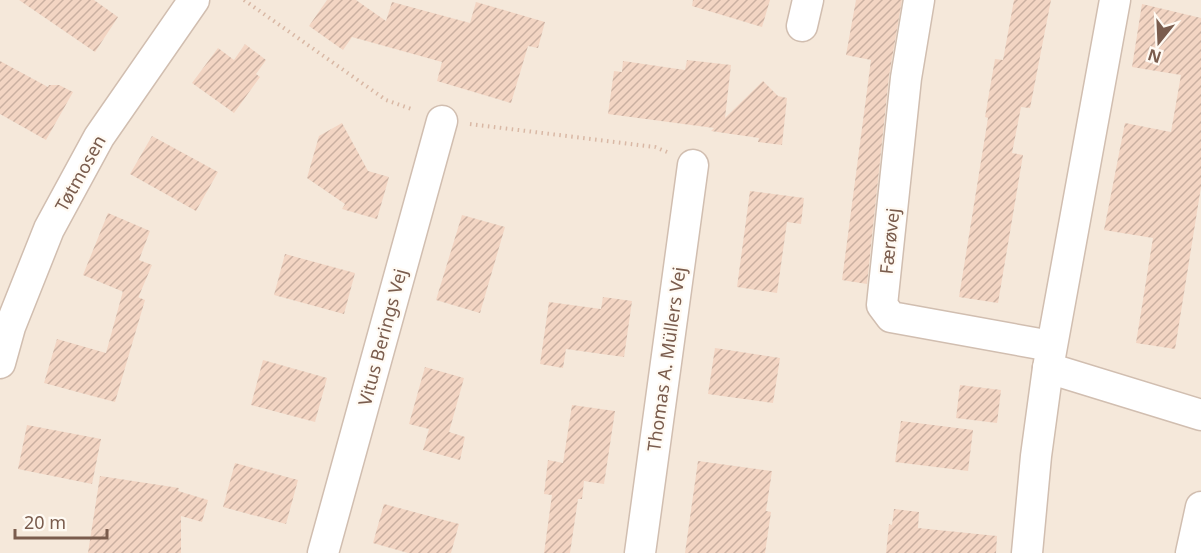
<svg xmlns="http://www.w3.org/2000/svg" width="1201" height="553" viewBox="0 0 1201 553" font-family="'Noto Sans',sans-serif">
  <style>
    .residential { fill: #f5e8da }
    .building { fill: url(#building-hatch) }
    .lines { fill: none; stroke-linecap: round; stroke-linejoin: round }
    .minor-casing { stroke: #d1beb0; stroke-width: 33 }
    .path { stroke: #d9b8a5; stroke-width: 4; stroke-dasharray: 1.5 4.5; stroke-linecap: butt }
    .minor { stroke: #fff; stroke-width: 30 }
    .labels { text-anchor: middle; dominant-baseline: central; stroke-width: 4.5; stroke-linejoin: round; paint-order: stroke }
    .street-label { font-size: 18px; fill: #7a5c4d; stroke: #fffaf3 }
  </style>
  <defs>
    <pattern id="building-hatch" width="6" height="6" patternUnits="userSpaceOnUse" patternTransform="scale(1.5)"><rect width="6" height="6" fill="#f3d5c3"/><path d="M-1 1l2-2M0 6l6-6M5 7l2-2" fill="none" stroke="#cab0a1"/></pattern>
  </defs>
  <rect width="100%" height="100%" fill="#fdf6ec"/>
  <rect class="residential" x="0" y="0" width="1201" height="553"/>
  <g class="building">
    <polygon points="19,0 94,0 118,17 95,52"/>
    <polygon points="327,0 356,0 386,21 392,2 470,23 476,2 545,22 538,48 528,46 511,103 437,81 442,62 352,37 343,50 309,26"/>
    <polygon points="693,0 770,0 762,27 692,6"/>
    <polygon points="856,0 902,0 889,76 867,284 842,280 871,60 846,55"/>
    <polygon points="1014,0 1051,0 1030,108 1021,107 1012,153 1023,155 998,303 959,297 988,118 985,117 995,59 1003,60"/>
    <polygon points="1142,4 1201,18 1201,187 1175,349 1136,343 1153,238 1104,230 1125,123 1171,132 1181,75 1132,67"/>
    <polygon points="245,44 266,60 256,74 260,77 234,113 192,83 218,48 234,60"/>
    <polygon points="687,60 731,65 725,118 763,81 778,96 787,98 782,145 758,142 759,138 711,131 714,128 608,114 614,71 622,72 623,61 685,70"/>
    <polygon points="0,61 48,87 49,85 59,85 73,92 46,140 0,114"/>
    <polygon points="342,123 368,171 389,177 377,219 342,209 345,204 307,178 319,136"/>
    <polygon points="152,136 218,172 196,211 130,174"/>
    <polygon points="750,191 804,198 801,224 787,222 777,293 737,287"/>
    <polygon points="108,213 150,231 139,260 152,265 138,298 83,275"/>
    <polygon points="462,215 505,227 480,313 436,300"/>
    <polygon points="285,254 355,273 344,314 274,295"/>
    <polygon points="123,291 145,300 115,402 44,383 57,339 106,353"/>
    <polygon points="603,297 632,301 624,357 566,349 563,368 540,364 549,302 601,309"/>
    <polygon points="715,348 780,358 773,403 708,394"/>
    <polygon points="263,360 327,378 315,422 251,405"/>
    <polygon points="425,367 464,378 449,432 465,437 460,460 423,450 429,429 409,424"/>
    <polygon points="960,385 1001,390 997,423 956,418"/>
    <polygon points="572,405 615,411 604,484 584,481 582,499 578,499 570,553 544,553 552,495 544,494 548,460 563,463"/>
    <polygon points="901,421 973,430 968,471 895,462"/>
    <polygon points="27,425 101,439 92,484 18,469"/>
    <polygon points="698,461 772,471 766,511 771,512 765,553 685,553"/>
    <polygon points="235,463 298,480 286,524 223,507"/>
    <polygon points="100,476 179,488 178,491 208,500 202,522 181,516 181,553 88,553"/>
    <polygon points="384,504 459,524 451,553 408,553 373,543"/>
    <polygon points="894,509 919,512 918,528 997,536 996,553 886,553 889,524 892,525"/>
  </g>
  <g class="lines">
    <defs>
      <g id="minor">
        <polyline points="919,0 906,78 882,305 891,317 1051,346"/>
        <polyline points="802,26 808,0"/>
        <polyline points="0,363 10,327 49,229 99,137 194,0"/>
        <polyline points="1048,368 1201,415"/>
        <polyline points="323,553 442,121"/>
        <polyline points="640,553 693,165"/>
        <polyline points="1027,553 1036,456 1048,368 1115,0"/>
        <polyline points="1191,553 1201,507"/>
      </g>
    </defs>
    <use href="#minor" class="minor-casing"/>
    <g class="path">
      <polyline points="244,0 386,100 414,110"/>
      <polyline points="470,124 655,147 667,152"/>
    </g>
    <use href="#minor" class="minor"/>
  </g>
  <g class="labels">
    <g class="street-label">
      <text transform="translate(80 173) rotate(-61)">Tøtmosen</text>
      <text transform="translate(889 241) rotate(-84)">Færøvej</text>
      <text transform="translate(382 337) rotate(-75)">Vitus Berings Vej</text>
      <text transform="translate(666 359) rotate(-82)">Thomas A. Müllers Vej</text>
    </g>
  </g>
  <g transform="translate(1159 42) rotate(198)" stroke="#fffaf3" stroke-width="4.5" paint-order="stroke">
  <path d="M0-4.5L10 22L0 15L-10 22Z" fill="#7a5c4d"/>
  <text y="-9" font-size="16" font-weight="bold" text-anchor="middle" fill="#7a5c4d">N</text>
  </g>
  <path d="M15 529v9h92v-9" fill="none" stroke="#7a5c4d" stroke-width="3"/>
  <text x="24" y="529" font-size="18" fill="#7a5c4d" stroke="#fffaf3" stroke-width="4.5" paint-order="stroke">20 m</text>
</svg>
